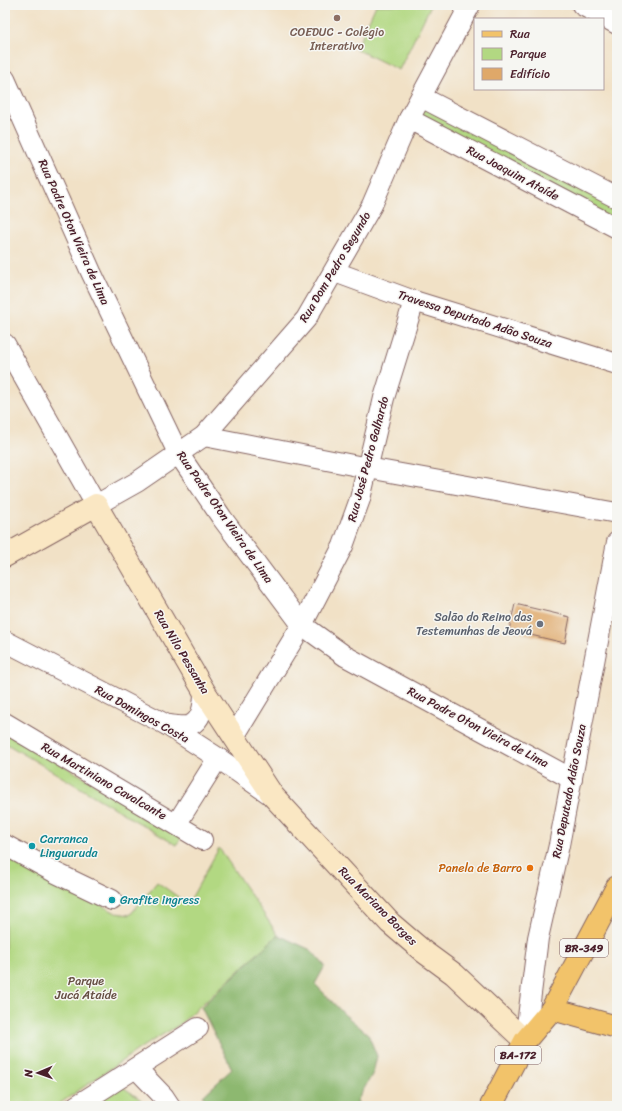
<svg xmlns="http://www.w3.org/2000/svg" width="622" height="1111" viewBox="0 0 622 1111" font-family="Sriracha,sans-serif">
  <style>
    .green { fill: #b2d882; stroke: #7e7c56 }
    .forest { fill: #8db870; stroke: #6c6c4e }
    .building { fill: #dfa869 }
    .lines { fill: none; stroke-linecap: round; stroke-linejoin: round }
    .street-casing { stroke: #846361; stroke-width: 22 }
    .secondary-casing { stroke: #846361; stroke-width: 24 }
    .primary-casing { stroke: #846361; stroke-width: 24 }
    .street { stroke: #fff; stroke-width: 20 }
    .secondary { stroke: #fae7c3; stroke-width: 22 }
    .primary { stroke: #f2c36a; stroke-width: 22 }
    .education-dot { fill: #8d6e63; stroke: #f6f6f2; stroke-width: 1.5 }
    .worship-dot { fill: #6b7280; stroke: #f6f6f2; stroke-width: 1.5 }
    .culture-dot { fill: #0f9aa8; stroke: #f6f6f2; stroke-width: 1.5 }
    .food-dot { fill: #e8710a; stroke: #f6f6f2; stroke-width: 1.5 }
    .labels { text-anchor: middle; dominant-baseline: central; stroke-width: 3; stroke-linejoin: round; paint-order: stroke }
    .shield { fill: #f6f6f2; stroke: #7e6067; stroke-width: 1 }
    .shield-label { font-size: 11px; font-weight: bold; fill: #4a1f2b }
    .education-label { font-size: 12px; fill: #785e54; stroke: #f6f6f2 }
    .street-label { font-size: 12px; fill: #4a1f2b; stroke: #f6f6f2 }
    .worship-label { font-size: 12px; fill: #5b616d; stroke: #f6f6f2; text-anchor: end }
    .culture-label { font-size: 12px; fill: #0d838f; stroke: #f6f6f2; text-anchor: start }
    .food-label { font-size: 12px; fill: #c56008; stroke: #f6f6f2; text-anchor: end }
    .park-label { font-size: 12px; fill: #644d41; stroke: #f6f6f2 }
  </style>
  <rect width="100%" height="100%" fill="#f6f6f2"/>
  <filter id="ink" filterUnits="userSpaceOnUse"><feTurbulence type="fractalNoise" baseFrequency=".025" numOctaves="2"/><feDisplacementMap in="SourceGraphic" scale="8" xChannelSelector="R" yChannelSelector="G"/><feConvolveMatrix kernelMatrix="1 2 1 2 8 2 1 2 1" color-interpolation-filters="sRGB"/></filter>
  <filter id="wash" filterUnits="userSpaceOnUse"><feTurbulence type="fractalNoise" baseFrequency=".012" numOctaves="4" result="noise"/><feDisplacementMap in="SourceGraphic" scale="16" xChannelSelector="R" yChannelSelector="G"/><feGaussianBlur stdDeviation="0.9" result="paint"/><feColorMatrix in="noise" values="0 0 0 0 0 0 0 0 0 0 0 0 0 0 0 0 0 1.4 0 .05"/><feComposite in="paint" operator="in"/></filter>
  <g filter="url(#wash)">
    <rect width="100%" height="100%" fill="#f1e1c6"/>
    <g class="green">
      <polygon points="376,5 431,5 399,70 356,49"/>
      <polygon points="421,97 617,198 617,228 409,119"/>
      <polygon points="5,731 183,836 176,845 5,743"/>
      <polygon points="219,848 278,935 179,1025 145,1045 56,1106 5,1106 5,852 116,913 130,915 157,882 188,904"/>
      <polygon points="120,1085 150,1106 87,1106"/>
    </g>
    <polygon class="forest" points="278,935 311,950 325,966 315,984 345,1015 368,1034 377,1056 373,1073 357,1101 360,1106 210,1106 203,1096 232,1069 201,1007"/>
    <g id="blocks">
      <polygon class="building" points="515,604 570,617 565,643 509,630"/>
    </g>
  </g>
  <g filter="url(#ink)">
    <use href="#blocks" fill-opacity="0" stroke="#846361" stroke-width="1"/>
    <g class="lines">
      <defs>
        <g id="street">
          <polyline points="582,5 617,24"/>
          <polyline points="5,79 91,272 178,453 222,518 302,625 345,656 572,779"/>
          <polyline points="421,97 617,198"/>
          <polyline points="409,119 617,228"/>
          <polyline points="335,272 414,301 617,364"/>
          <polyline points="5,344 96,505 137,482 204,436 306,319 372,205 409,119 470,5"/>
          <polyline points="204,436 368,468 617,513"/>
          <polyline points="5,641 167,725 218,758 271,795"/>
          <polyline points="5,723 202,840"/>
          <path d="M167 725C173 725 181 727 187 726 203 723 204 703 204 691"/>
          <polyline points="235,735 302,625 343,546 360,499 384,398 414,301"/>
          <polyline points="177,823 218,758"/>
          <polyline points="5,845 56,873 112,900"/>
          <polyline points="525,1041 538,938 559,845 617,542"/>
          <polyline points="136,1068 164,1097 170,1106"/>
          <polyline points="76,1106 198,1028"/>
        </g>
        <polyline id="secondary" points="5,556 96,505 204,691 273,796 390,923 424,952 454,974 525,1041"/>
        <g id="primary">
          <polyline points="552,1009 617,1027"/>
          <polyline points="491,1106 525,1041 552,1009 617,887"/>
        </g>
      </defs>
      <use href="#street" class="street-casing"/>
      <use href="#secondary" class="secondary-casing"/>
      <use href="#primary" class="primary-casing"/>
      <use href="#street" class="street"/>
      <use href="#secondary" class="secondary"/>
      <use href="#primary" class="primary"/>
    </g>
  </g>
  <circle class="education-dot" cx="337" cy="18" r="4"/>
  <circle class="worship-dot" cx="540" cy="624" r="4"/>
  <g class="culture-dot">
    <circle cx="32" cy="846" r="4"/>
    <circle cx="112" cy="900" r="4"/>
  </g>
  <circle class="food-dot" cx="530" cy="868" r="4"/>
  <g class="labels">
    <g class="shield">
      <rect x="560" y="939" width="48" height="18" rx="3"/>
      <rect x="495" y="1046" width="46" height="18" rx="3"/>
    </g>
    <g class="shield-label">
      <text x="584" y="948">BR-349</text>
      <text x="518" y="1055">BA-172</text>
    </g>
    <g class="education-label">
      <text x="337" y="32">COEDUC - Colégio<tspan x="337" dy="14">Interativo</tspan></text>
    </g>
    <g class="street-label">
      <text transform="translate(513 173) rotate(28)">Rua Joaquim Ataíde</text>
      <text transform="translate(74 232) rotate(66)">Rua Padre Oton Vieira de Lima</text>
      <text transform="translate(335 267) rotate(-59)">Rua Dom Pedro Segundo</text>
      <text transform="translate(475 319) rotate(18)">Travessa Deputado Adão Souza</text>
      <text transform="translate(368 459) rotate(-75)">Rua José Pedro Galhardo</text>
      <text transform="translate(225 517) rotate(55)">Rua Padre Oton Vieira de Lima</text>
      <text transform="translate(182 652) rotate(59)">Rua Nilo Pessanha</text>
      <text transform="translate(142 714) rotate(29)">Rua Domingos Costa</text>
      <text transform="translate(478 727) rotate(28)">Rua Padre Oton Vieira de Lima</text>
      <text transform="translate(104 781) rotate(30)">Rua Martiniano Cavalcante</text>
      <text transform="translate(569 791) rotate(-79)">Rua Deputado Adão Souza</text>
      <text transform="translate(378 906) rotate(45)">Rua Mariano Borges</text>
    </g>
    <g class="worship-label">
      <text x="532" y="617">Salão do Reino das<tspan x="532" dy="14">Testemunhas de Jeová</tspan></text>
    </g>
    <g class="culture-label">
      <text x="40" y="839">Carranca<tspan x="40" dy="14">Linguaruda</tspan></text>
      <text x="120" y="900">Grafite ingress</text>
    </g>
    <g class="food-label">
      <text x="522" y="868">Panela de Barro</text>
    </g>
    <g class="park-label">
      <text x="86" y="981">Parque<tspan x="86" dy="14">Jucá Ataíde</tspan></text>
    </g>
  </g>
  <rect width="622" height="1111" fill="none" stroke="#f6f6f2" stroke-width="20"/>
  <rect x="474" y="18" width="130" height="72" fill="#f6f6f2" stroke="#b1a0a2"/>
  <rect x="482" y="31" width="20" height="6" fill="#f2c36a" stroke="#b1a0a2"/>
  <text x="510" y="38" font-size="12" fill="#4a1f2b">Rua</text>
  <rect x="482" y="48" width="20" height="12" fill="#b2d882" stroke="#b1a0a2"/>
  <text x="510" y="58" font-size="12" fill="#4a1f2b">Parque</text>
  <rect x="482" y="68" width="20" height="12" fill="#dfa869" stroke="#b1a0a2"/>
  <text x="510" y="78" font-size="12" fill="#4a1f2b">Edifício</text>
  <g transform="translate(38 1073) rotate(268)" stroke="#f6f6f2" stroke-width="3" paint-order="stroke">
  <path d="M0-3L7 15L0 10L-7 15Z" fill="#4a1f2b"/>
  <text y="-6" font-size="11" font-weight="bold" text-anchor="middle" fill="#4a1f2b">N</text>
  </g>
</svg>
